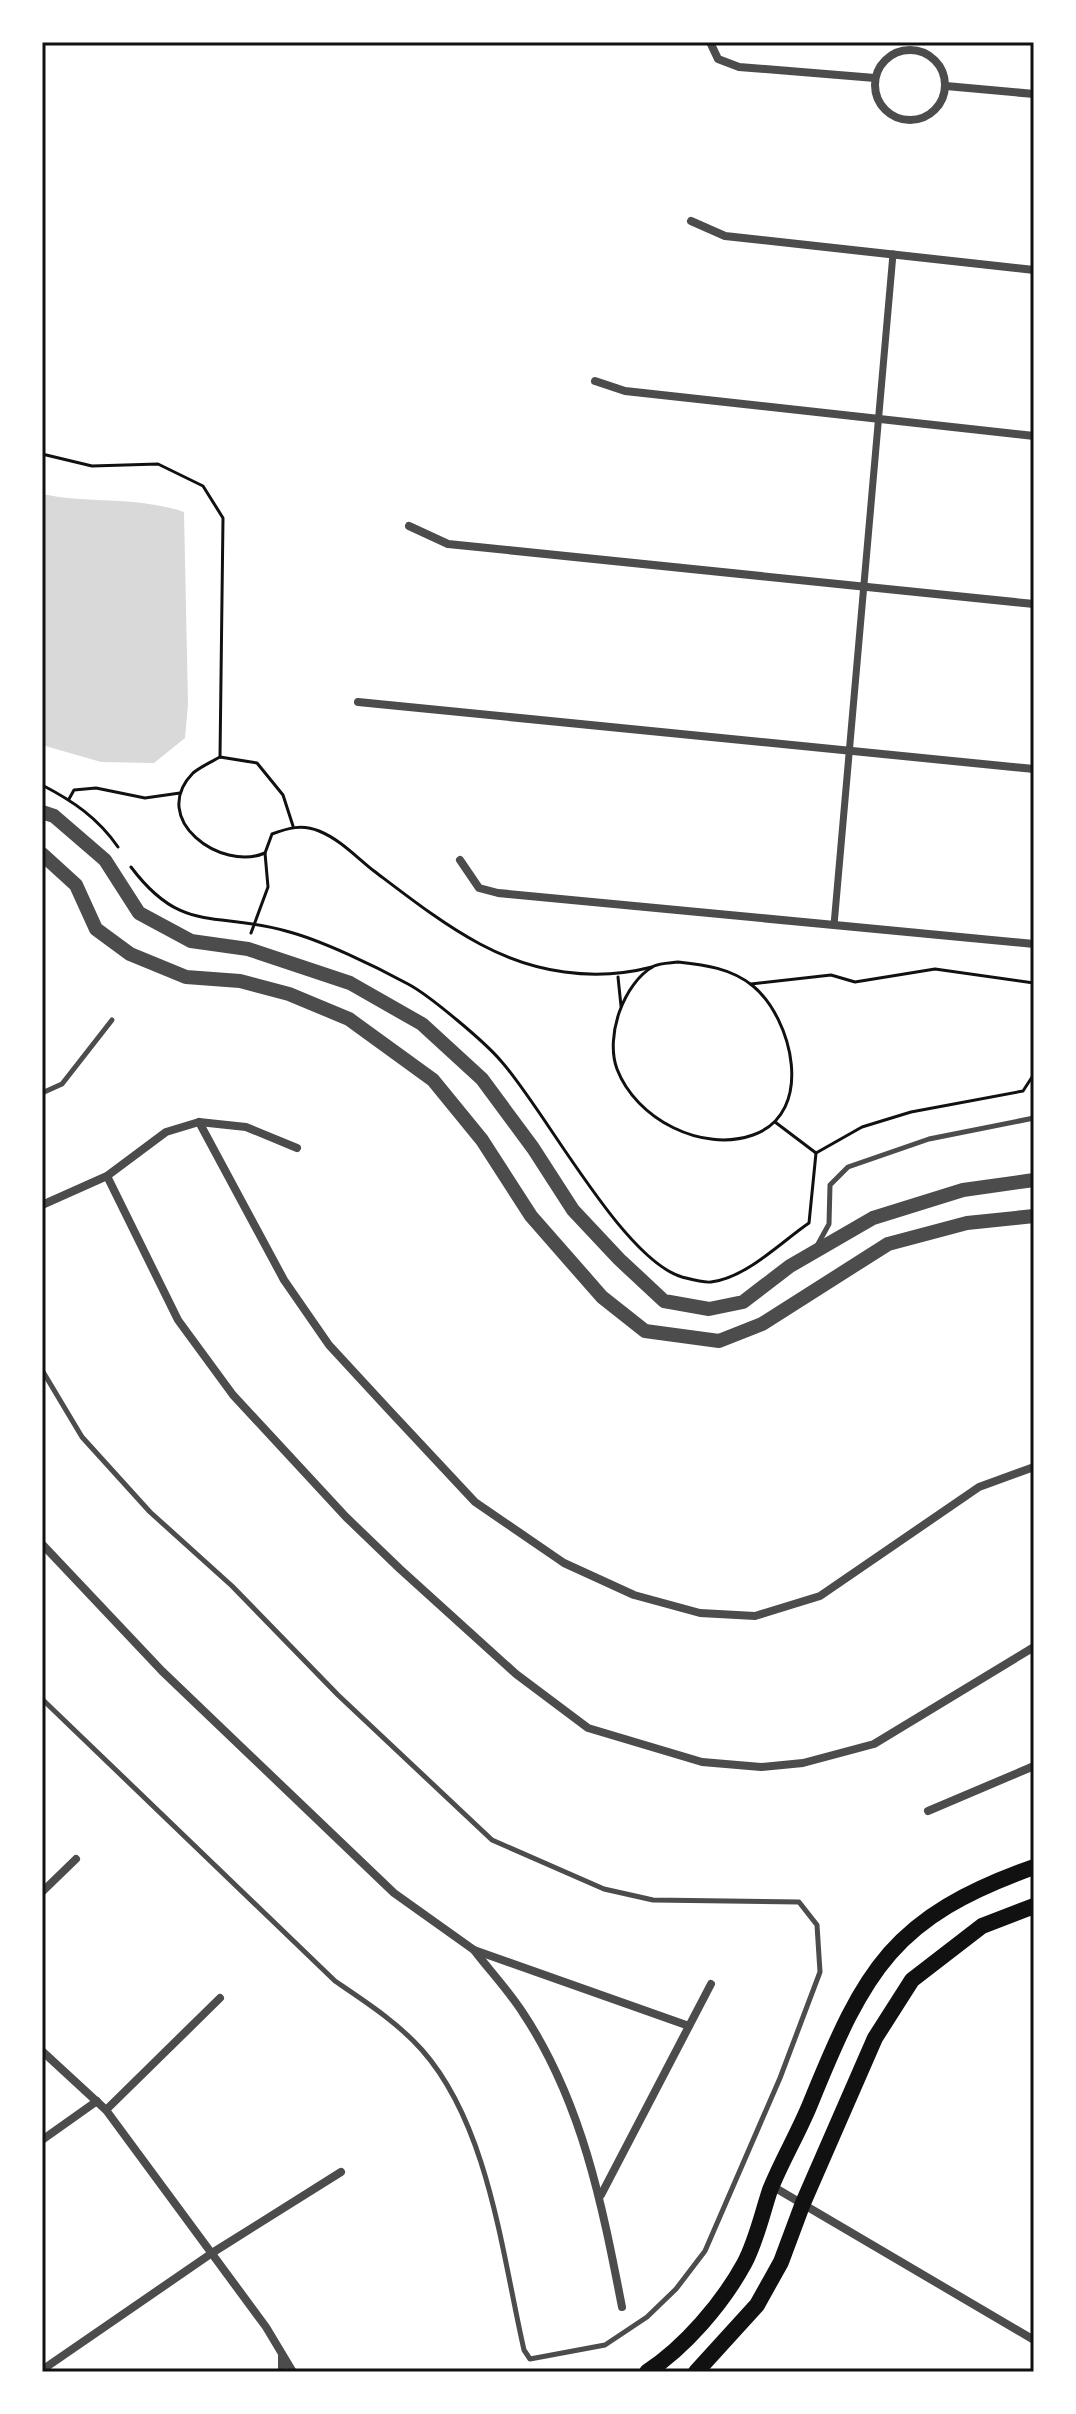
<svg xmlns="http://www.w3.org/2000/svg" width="1076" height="2414" viewBox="0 0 1076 2414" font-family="Mulish,sans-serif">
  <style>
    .water { fill: #d9d9d9 }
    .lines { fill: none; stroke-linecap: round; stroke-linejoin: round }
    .path { stroke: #111; stroke-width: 3 }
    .service { stroke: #4c4c4c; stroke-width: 5 }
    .pedestrian { stroke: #4c4c4c; stroke-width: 7 }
    .minor { stroke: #4c4c4c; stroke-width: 8 }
    .tertiary { stroke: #4c4c4c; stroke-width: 14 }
    .secondary { stroke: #111; stroke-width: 16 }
    .neatline { fill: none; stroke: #111; stroke-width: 3 }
  </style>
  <rect width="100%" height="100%" fill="#fff"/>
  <path class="water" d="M42 494C90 504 137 496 184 512L188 704 185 738 154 763 101 762 42 745Z"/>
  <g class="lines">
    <g class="path">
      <polyline points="42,454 92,466 158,464 203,486 223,518 220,757"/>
      <path d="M42 785C73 801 98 818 118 847"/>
      <polyline points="69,799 74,790 96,788 145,798 180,793"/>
      <path d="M265 853C221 872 148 819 193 773 200 767 211 762 220 757L257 763 283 795 293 826"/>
      <path d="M131 867C182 935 215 911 286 931 321 940 375 966 408 984 429 995 485 1042 501 1061 545 1110 622 1259 682 1277 690 1279 703 1283 711 1282 746 1278 781 1242 809 1223L816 1153 775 1122"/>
      <path d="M251 933 268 887 265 853 272 834C288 828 302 824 319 831 341 840 356 857 374 871 407 896 444 925 480 944 534 973 594 982 652 967"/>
      <path d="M678 962C705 965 731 968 753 986 792 1018 816 1113 753 1135 702 1153 636 1119 617 1069 605 1037 623 983 654 966 660 963 671 963 678 962Z"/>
      <polyline points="618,977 621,1006"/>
      <polyline points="751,984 831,975 855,982 935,969 1034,983"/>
      <polyline points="816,1153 862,1127 911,1112 1023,1091 1034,1074"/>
    </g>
    <g class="service">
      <polyline points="42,1093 62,1084 112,1020"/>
      <polyline points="818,1244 829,1224 830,1185 848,1167 929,1139 1034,1118"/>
      <path d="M42 1370 82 1437 150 1512 232 1586 338 1695 492 1840 604 1889 653 1900 799 1902 817 1925 820 1972 780 2078 705 2251 676 2289 647 2317 605 2345 530 2359 524 2350C502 2254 489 2126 422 2050 397 2022 366 2002 335 1981L42 1699"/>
    </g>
    <polyline class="pedestrian" points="834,925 893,254"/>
    <g class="minor">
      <polyline points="710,42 718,59 739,67 875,78"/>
      <circle cx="910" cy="85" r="35"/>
      <polyline points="946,86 1034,94"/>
      <polyline points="691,221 725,236 1034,270"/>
      <polyline points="595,381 625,391 1034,436"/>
      <polyline points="409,526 448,544 1034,604"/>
      <polyline points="358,702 1034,769"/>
      <polyline points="460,860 479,888 498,893 1034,944"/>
      <polyline points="199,1122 284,1280 329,1345 389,1410 475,1502 564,1563 634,1595 700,1613 755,1616 820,1596 979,1487 1034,1467"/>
      <polyline points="107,1176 178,1320 233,1395 346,1517 400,1569 516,1674 588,1728 702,1762 761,1767 803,1763 874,1744 1034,1647"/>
      <polyline points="42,1205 107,1176 166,1132 199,1122 246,1127 297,1148"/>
      <polyline points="42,1544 162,1671 394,1893 474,1950 689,2026"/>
      <polyline points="928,1811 1034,1766"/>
      <polyline points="42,1892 76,1859"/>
      <path d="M474 1950C490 1971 509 1991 523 2013 582 2102 602 2204 622 2307"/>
      <polyline points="42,2051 106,2110 266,2327 293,2372"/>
      <polyline points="106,2110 220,1998"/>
      <polyline points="42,2140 97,2101"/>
      <polyline points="772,2186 1034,2340"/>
      <polyline points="601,2195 711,1984"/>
      <polyline points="42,2370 212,2253 341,2172"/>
      <polyline points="282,2372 282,2356"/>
    </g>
    <g class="tertiary">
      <polyline points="42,812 54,816 105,860 139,913 191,941 248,949 350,983 422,1024 482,1079 533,1148 573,1210 619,1259 664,1301 709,1309 743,1302 790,1266 873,1218 963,1190 1034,1180"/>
      <polyline points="42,854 76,885 96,929 130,954 186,977 240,981 289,994 349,1019 433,1080 482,1140 531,1216 602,1297 645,1331 719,1341 762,1324 888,1244 967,1223 1034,1216"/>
    </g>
    <g class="secondary">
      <path d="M647 2372C685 2347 722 2304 744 2264 756 2242 762 2214 770 2190 782 2160 799 2132 811 2102 865 1969 893 1917 1034 1867"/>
      <polyline points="696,2372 757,2305 781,2262 803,2203 875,2038 912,1980 982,1926 1034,1906"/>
    </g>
  </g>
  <rect width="1076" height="2414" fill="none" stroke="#ffffff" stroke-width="88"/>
  <rect x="44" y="44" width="988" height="2326" class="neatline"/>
</svg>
